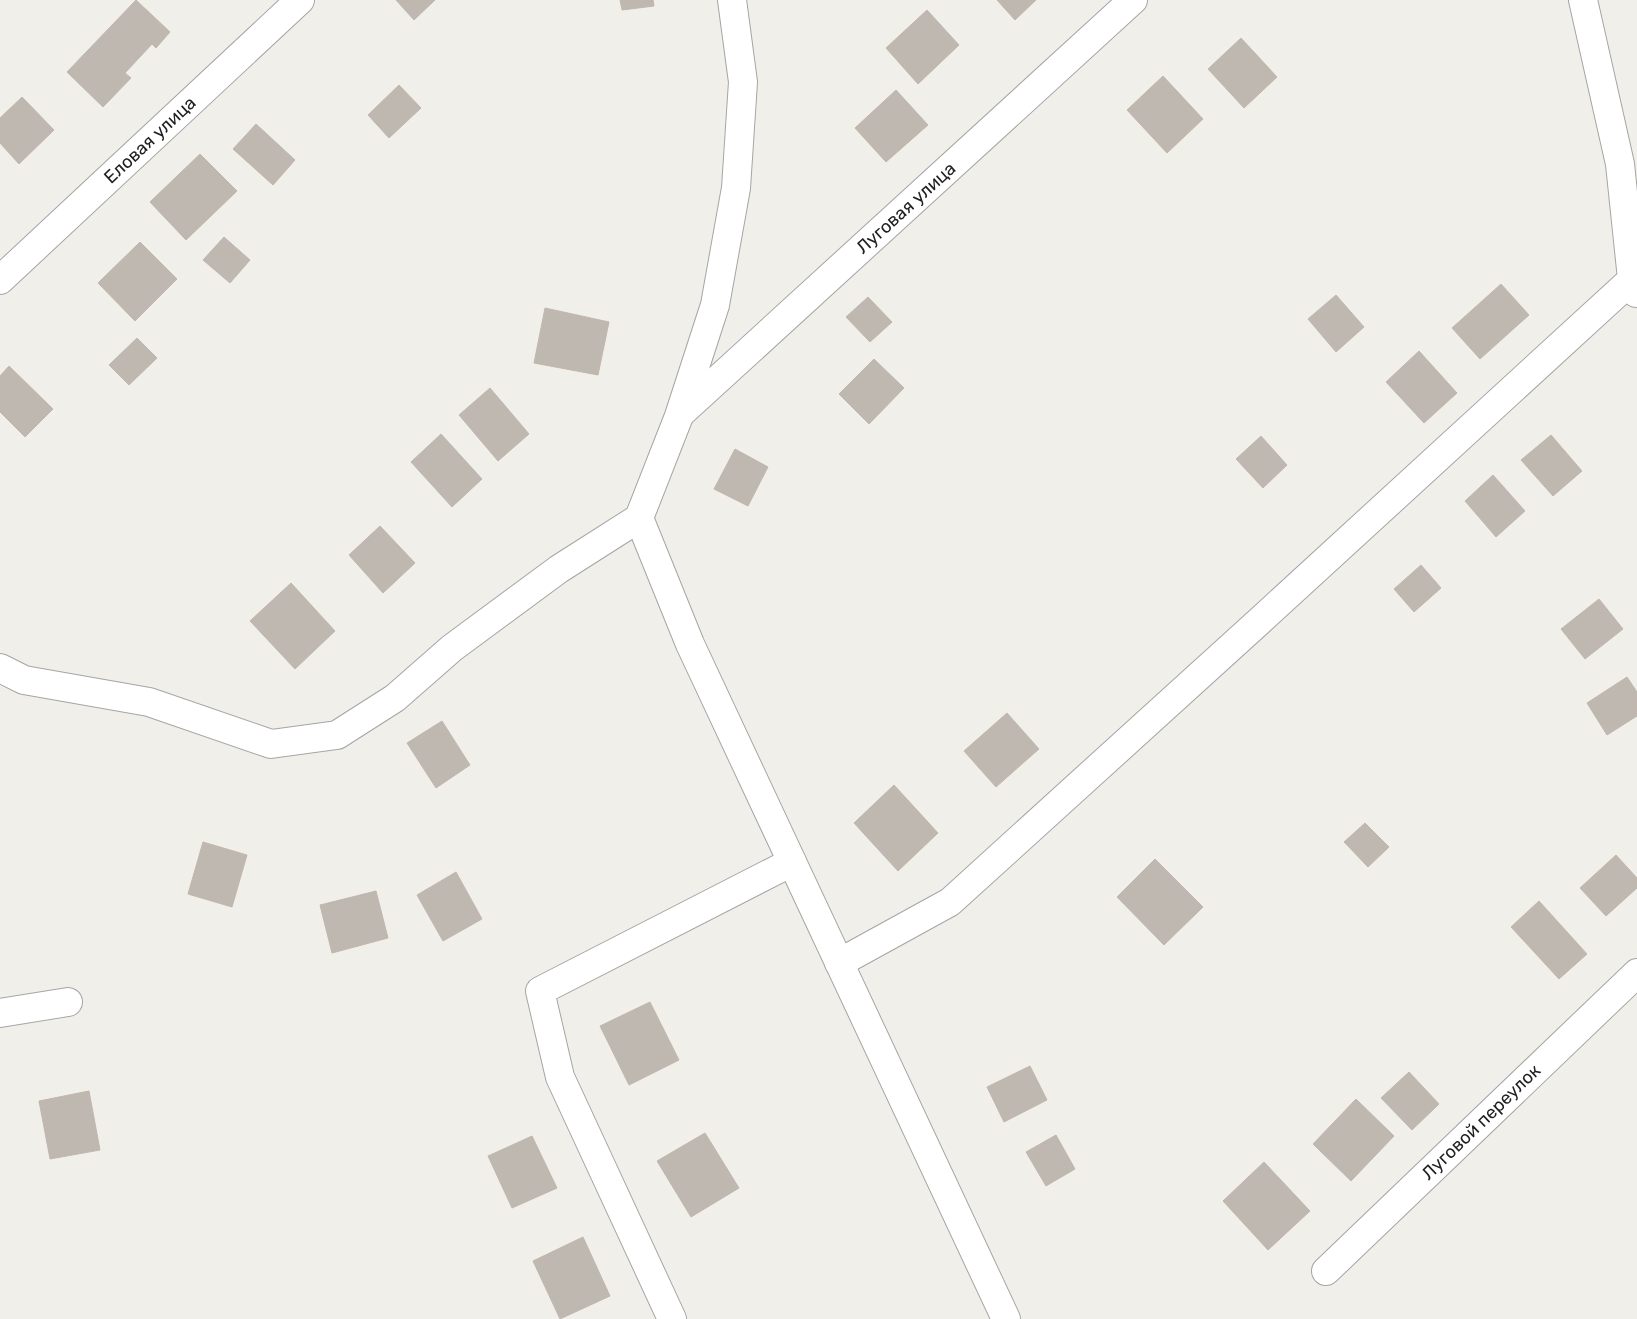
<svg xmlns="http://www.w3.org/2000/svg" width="1637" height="1319" viewBox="0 0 1637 1319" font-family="Rubik,sans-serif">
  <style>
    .building { fill: #beb8b1; stroke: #c2b7ac }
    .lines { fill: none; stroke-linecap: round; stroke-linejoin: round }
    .minor-casing { stroke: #a5a5a5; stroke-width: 30 }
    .minor { stroke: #fff; stroke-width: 28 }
    .labels { text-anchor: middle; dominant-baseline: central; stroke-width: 4.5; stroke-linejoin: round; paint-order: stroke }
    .street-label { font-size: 18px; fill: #212121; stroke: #fff }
  </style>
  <rect width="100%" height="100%" fill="#f1efe9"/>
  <g class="building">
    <polygon points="136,0 170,32 156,48 152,44 125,73 131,78 103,107 67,72"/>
    <polygon points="396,0 435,0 414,20"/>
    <polygon points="620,0 653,0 654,6 622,10"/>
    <polygon points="997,0 1036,0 1015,20"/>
    <polygon points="927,10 959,45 918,84 886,48"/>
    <polygon points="1241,38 1277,77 1244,108 1208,69"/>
    <polygon points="1163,76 1203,119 1167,153 1127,110"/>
    <polygon points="399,85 421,108 389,138 368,115"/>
    <polygon points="896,90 928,125 886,162 855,128"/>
    <polygon points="22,97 54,130 19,164 0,143 0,118"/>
    <polygon points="256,124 295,160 273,185 233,149"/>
    <polygon points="200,154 237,191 186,240 150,202"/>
    <polygon points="224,237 250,260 230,283 203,260"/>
    <polygon points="140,242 177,279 135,321 98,283"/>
    <polygon points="1501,284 1529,315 1480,359 1452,328"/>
    <polygon points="1336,295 1364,327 1336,352 1308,319"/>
    <polygon points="868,297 892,322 870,342 846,317"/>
    <polygon points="545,308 609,322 598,375 534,363"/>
    <polygon points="137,338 157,358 129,385 109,365"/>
    <polygon points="1419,351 1457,393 1424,423 1386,382"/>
    <polygon points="874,359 904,388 869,424 839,394"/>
    <polygon points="9,366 53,409 25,437 0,412 0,376"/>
    <polygon points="490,388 529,434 498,461 459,415"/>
    <polygon points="441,434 482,479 452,507 411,462"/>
    <polygon points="1551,435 1582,471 1553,496 1521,460"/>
    <polygon points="1261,436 1287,465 1263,488 1236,459"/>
    <polygon points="735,449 768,467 748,506 714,489"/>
    <polygon points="1493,475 1525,511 1496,537 1465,501"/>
    <polygon points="380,526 415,563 383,593 349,555"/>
    <polygon points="1421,565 1441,588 1414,612 1394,589"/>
    <polygon points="291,583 335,631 295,669 250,621"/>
    <polygon points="1599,599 1623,629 1585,659 1561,629"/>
    <polygon points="1627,677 1637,692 1637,716 1607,735 1587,703"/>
    <polygon points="1007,713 1039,749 996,787 964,751"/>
    <polygon points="442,721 470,765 436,788 407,743"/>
    <polygon points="894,785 938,833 898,871 854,823"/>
    <polygon points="1365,823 1389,847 1368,867 1344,842"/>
    <polygon points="203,842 247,855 232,907 188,894"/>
    <polygon points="1616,855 1637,878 1637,888 1606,916 1580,888"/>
    <polygon points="1155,859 1203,907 1164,945 1117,897"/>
    <polygon points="456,872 482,919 443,941 417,895"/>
    <polygon points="376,891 388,938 332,953 320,905"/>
    <polygon points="1539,901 1587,954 1559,979 1511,927"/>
    <polygon points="650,1002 679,1060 629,1085 600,1026"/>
    <polygon points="1030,1066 1047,1100 1004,1122 987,1087"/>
    <polygon points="1409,1072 1439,1104 1412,1130 1381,1098"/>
    <polygon points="89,1091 100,1150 50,1159 39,1101"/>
    <polygon points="1356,1099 1394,1136 1351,1181 1313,1144"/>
    <polygon points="705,1133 739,1188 691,1217 657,1161"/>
    <polygon points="1056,1135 1075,1169 1046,1186 1026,1152"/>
    <polygon points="532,1136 557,1188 512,1208 488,1156"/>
    <polygon points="1264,1162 1310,1211 1268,1250 1223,1201"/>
    <polygon points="583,1237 610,1296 560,1319 533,1261"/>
  </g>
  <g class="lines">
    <defs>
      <g id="minor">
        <polyline points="1583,0 1620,164 1632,279 1636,293"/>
        <polyline points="0,280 300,0"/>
        <polyline points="680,414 1133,0"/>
        <polyline points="639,518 690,644 1006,1319"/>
        <polyline points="0,668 24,680 149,702 271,744 337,735 395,698 452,648 559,569 639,518 679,416 715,305 736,188 743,82 732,0"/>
        <polyline points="839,963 950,902 1265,616 1637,275"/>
        <polyline points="0,1013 68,1002"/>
        <polyline points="1326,1271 1637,973"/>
        <polyline points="672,1319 560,1077 540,991 792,862"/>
      </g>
    </defs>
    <use href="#minor" class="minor-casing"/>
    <use href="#minor" class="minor"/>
  </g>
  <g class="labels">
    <g class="street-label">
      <text transform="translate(150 140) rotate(-43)">Еловая улица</text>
      <text transform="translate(906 208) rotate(-42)">Луговая улица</text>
      <text transform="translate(1481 1122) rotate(-44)">Луговой переулок</text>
    </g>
  </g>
</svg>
